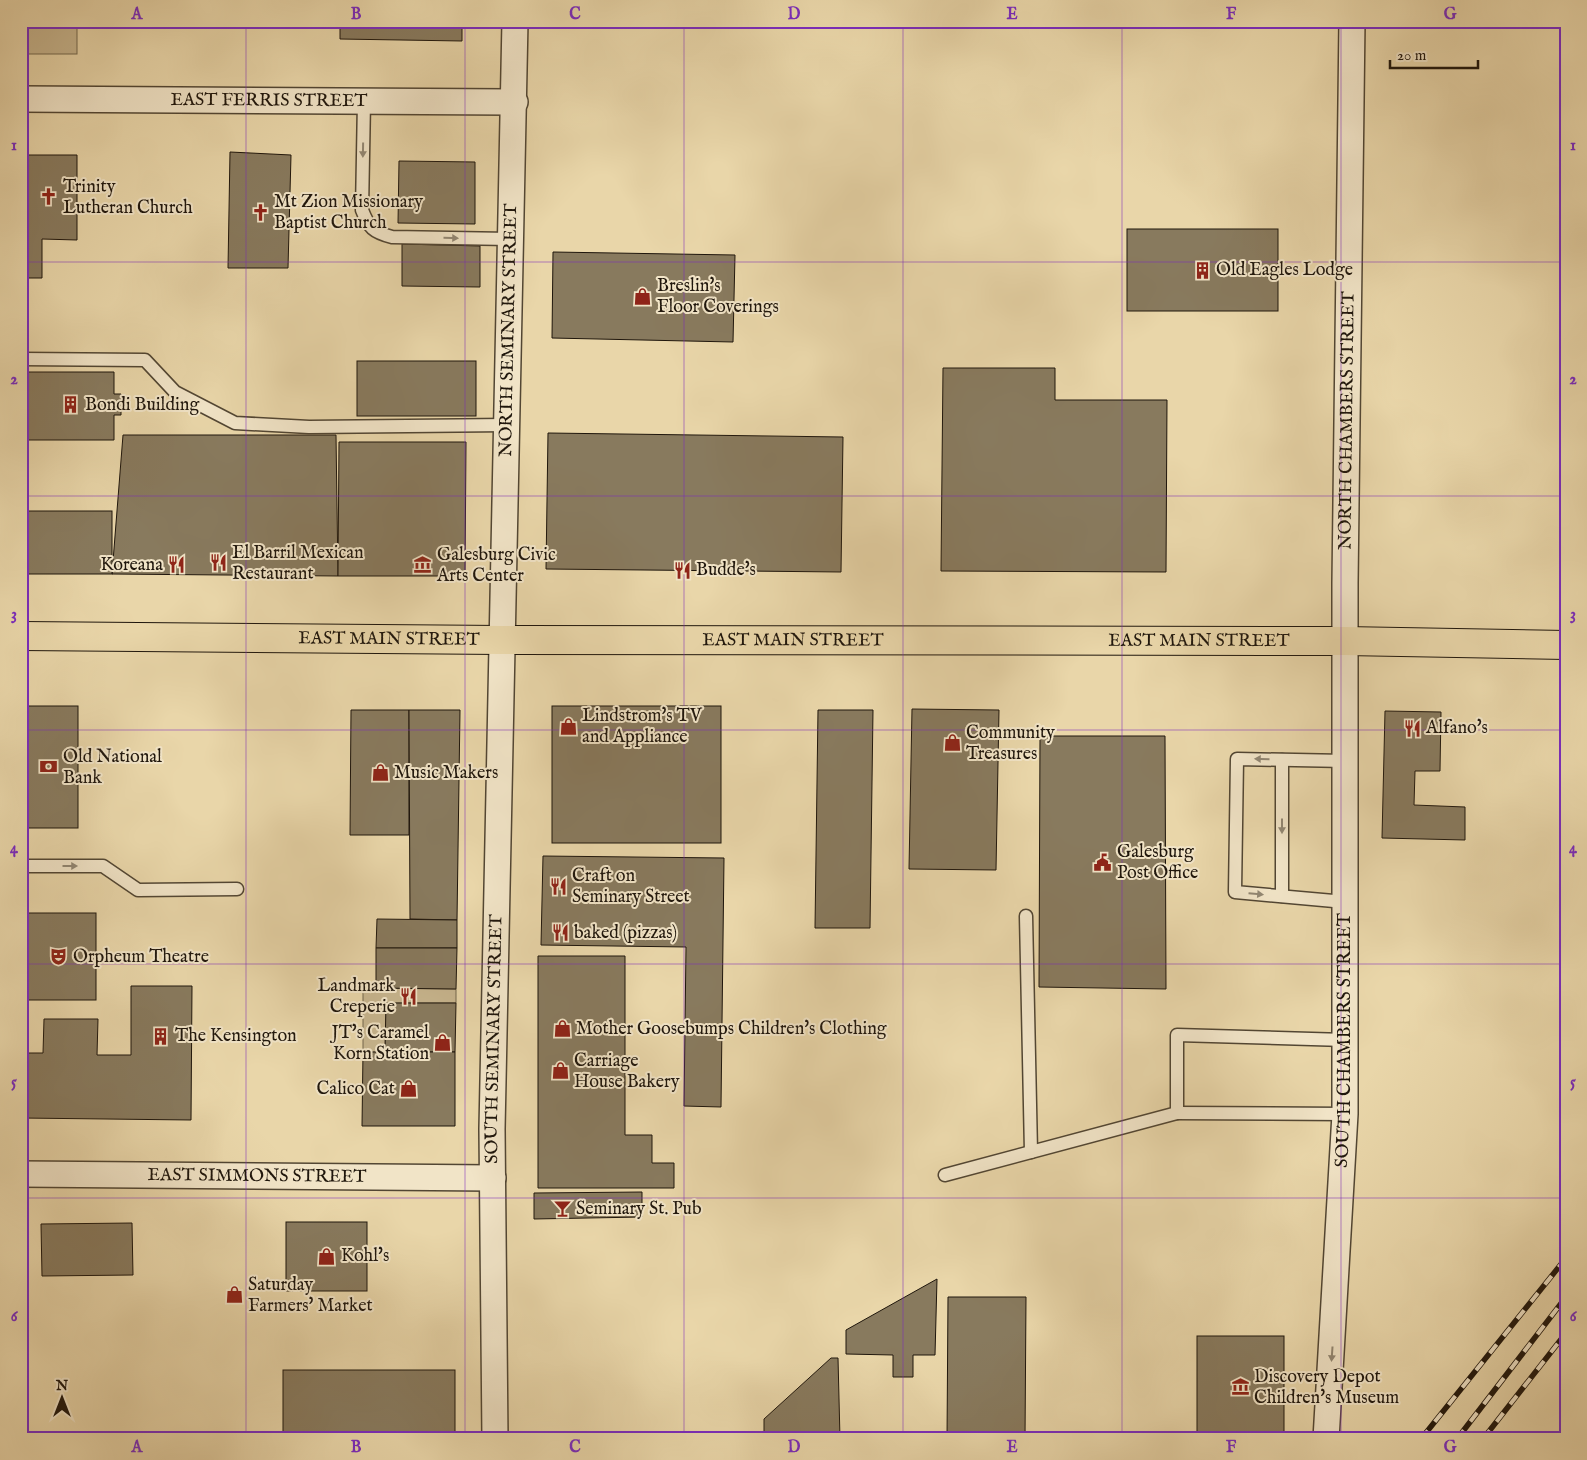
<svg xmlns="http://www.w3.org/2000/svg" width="1587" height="1460" viewBox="0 0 1587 1460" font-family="'IM FELL English',serif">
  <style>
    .green { fill: #c7b58e; stroke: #73664d }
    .building { fill: #887a5e; stroke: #1f160c }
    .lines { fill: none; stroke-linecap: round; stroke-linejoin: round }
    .lane-casing { stroke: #524633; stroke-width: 15 }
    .street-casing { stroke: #524633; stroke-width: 28 }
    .primary-casing { stroke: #1f160c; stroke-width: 30 }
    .lane { stroke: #f1e4c7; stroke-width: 12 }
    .street { stroke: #f1e4c7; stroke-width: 25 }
    .primary { stroke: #e9d6a9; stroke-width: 28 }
    .rail-casing { stroke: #1f160c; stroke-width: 5.5 }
    .rail { stroke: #f1e4c7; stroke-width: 4; stroke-dasharray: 11; stroke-linecap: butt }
    .oneway { fill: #928773 }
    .grid { fill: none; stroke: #7b2cbf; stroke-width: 1; stroke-opacity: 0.55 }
    .labels { text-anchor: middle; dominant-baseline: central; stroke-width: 4; stroke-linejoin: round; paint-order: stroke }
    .street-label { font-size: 18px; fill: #1f160c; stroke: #f1e4c7 }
    .poi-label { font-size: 18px; fill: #1f160c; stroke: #f1e4c7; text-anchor: start }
    .neatline { fill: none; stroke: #7b2cbf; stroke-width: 2 }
    .grid-label { font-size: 16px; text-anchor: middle; font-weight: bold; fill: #7b2cbf }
  </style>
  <rect width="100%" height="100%" fill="#e9d6a9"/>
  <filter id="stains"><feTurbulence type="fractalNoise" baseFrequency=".004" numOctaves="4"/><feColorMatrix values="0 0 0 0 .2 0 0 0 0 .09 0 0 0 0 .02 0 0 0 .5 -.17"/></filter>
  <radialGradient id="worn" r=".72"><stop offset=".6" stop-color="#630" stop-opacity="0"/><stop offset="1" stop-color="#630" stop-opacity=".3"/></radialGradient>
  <g class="green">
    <rect x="21" y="21" width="56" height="33"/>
    <polygon points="363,988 456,989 456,1003 386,1003 385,1052 363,1052"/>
  </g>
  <g class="building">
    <polygon points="340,21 462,21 462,41 340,39"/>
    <polygon points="230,152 291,155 288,268 228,268"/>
    <polygon points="21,155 77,155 77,240 42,239 42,278 21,278"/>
    <polygon points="399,161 475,162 475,224 398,223"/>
    <rect x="1127" y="229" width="151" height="82"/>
    <polygon points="402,244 480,246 480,287 402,286"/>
    <polygon points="553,252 735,255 733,342 552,338"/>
    <rect x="357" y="361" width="119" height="55"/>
    <polygon points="943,368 1055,368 1055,400 1167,400 1166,572 941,571"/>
    <polygon points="21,372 114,372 114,394 121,394 121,415 114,415 114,440 21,440"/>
    <polygon points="548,433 843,437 841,572 546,569"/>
    <polygon points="123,435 336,435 338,576 112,574"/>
    <polygon points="339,442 466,442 465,576 338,576"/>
    <rect x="21" y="511" width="91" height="63"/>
    <rect x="21" y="706" width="57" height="122"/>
    <rect x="552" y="706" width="169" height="137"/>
    <polygon points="912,709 999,710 996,870 909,869"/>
    <polygon points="351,710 409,710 409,835 350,835"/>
    <polygon points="409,710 460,710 457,920 410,919"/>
    <polygon points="818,710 873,710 870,928 815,928"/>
    <polygon points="1385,711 1441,712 1440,771 1415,771 1414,805 1465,807 1465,840 1382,838"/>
    <polygon points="1040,736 1165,736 1166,989 1039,987"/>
    <polygon points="543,856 724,858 721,1107 684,1106 686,947 541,945"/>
    <rect x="21" y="913" width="75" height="87"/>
    <polygon points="377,919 457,920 457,948 376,948"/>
    <polygon points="376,948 457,948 456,989 376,988"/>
    <polygon points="538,956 625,956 625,1135 652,1135 652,1163 674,1163 674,1188 538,1188"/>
    <polygon points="131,986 192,986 191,1120 21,1118 21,1053 43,1053 44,1019 98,1019 97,1055 131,1055"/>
    <polygon points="386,1003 456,1003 455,1052 385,1052"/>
    <polygon points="363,1052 455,1052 455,1126 362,1126"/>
    <polygon points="642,1192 642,1217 534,1219 534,1193"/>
    <rect x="21" y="1214" width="6" height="125"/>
    <rect x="286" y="1222" width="81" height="69"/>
    <polygon points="132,1223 133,1275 42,1276 41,1224"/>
    <polygon points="937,1279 935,1355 913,1355 913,1377 893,1377 893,1355 846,1354 846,1330"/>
    <polygon points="948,1297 1026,1297 1025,1439 947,1439"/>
    <rect x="1197" y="1336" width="87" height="103"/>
    <polygon points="831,1358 838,1358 840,1439 764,1439 764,1419"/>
    <rect x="283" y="1370" width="172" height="69"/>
  </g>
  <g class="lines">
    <defs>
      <g id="lane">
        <path d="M364 101 362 210C369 228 373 232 392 237L511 239"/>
        <polyline points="21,359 145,360 175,392 235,423 309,427 507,425"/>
        <polyline points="21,866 103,866 138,890 237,889"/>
        <polyline points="1282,896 1282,760"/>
        <polyline points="1345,902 1235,892 1237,759 1346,761"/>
        <polyline points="1026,916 1031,1152"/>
        <polyline points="1177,1113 1345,1114"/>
        <polyline points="945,1175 1177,1113 1177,1035 1345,1040"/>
      </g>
      <g id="street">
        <path id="s1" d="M21 99 515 102"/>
        <path id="s2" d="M21 1174 493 1178"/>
        <path id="s3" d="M495 1439 492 1129 515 21"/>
        <path id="s4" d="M1326 1439 1345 1114V583L1352 21"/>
      </g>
      <g id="primary">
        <path id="s5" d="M21 636 502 640 1345 641 1566 645"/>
      </g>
    </defs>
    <use href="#lane" class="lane-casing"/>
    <use href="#street" class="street-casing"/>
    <use href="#primary" class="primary-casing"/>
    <use href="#lane" class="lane"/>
    <use href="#street" class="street"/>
    <use href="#primary" class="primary"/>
    <defs>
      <g id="rail">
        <polyline points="1421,1439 1566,1258"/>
        <polyline points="1457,1439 1566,1297"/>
        <polyline points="1483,1439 1566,1333"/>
      </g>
    </defs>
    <use href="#rail" class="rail-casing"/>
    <use href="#rail" class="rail"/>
  </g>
  <defs><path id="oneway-solid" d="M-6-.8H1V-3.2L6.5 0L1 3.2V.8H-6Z" transform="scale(1.25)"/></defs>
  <g class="oneway">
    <use href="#oneway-solid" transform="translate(363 150) rotate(91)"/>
    <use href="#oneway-solid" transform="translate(451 238) rotate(1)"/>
    <use href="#oneway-solid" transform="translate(1262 759) rotate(-179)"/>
    <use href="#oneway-solid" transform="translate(1282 826) rotate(90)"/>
    <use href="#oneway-solid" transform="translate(70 866)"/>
    <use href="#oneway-solid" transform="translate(1256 894) rotate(5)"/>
    <use href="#oneway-solid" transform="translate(1332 1354) rotate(94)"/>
  </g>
  <path class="grid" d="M246 21V1439M465 21V1439M684 21V1439M903 21V1439M1122 21V1439M1341 21V1439M21 262H1566M21 496H1566M21 730H1566M21 964H1566M21 1198H1566"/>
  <defs>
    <symbol id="church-bare" viewBox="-9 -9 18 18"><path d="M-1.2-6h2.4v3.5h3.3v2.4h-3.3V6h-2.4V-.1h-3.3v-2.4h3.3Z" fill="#8f2418" stroke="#f1e4c7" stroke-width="2.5" paint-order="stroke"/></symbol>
    <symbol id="building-bare" viewBox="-9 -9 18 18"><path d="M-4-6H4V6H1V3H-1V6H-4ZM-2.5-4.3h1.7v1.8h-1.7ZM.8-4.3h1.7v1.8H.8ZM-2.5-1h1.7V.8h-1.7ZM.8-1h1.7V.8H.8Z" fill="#8f2418" stroke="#f1e4c7" stroke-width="2.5" paint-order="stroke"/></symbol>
    <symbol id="shop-bare" viewBox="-9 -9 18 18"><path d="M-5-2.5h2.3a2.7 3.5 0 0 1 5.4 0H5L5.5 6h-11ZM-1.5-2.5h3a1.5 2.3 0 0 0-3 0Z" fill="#8f2418" stroke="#f1e4c7" stroke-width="2.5" paint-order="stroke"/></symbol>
    <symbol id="restaurant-bare" viewBox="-9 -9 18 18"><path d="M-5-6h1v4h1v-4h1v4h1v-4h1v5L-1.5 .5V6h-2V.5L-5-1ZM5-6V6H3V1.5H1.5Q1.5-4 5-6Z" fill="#8f2418" stroke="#f1e4c7" stroke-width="2.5" paint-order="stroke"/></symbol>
    <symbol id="museum-bare" viewBox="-9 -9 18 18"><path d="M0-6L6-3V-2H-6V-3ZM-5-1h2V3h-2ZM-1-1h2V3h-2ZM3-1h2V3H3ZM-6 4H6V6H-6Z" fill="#8f2418" stroke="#f1e4c7" stroke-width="2.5" paint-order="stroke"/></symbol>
    <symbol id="bank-bare" viewBox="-9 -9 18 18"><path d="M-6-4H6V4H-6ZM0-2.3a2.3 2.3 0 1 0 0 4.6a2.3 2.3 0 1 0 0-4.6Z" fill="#8f2418" stroke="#f1e4c7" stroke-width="2.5" paint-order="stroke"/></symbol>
    <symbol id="civic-bare" viewBox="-9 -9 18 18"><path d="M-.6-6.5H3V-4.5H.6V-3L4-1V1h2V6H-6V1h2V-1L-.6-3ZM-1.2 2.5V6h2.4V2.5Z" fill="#8f2418" stroke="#f1e4c7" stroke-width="2.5" paint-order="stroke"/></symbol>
    <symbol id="theatre-bare" viewBox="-9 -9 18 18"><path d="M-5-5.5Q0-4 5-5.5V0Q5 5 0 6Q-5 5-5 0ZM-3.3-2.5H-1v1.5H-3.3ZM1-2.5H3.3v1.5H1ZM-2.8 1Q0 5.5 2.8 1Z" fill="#8f2418" stroke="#f1e4c7" stroke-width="2.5" paint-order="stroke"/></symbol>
    <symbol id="bar-bare" viewBox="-9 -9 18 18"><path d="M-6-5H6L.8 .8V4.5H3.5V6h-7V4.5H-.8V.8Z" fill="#8f2418" stroke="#f1e4c7" stroke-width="2.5" paint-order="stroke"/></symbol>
  </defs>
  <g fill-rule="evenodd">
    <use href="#church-bare" x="36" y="184" width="25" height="25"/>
    <use href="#church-bare" x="248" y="200" width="25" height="25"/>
    <use href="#building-bare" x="1190" y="258" width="25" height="25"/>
    <use href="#shop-bare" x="630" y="284" width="25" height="25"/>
    <use href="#building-bare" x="58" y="392" width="25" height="25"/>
    <use href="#restaurant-bare" x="206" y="550" width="25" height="25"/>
    <use href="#restaurant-bare" x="164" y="552" width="25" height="25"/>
    <use href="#museum-bare" x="410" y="552" width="25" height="25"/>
    <use href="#restaurant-bare" x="670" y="558" width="25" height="25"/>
    <use href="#shop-bare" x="556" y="714" width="25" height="25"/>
    <use href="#restaurant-bare" x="1400" y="716" width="25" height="25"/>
    <use href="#shop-bare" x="940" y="730" width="25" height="25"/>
    <use href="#bank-bare" x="36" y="754" width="25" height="25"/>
    <use href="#shop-bare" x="368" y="760" width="25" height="25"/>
    <use href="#civic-bare" x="1090" y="850" width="25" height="25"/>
    <use href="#restaurant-bare" x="546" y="874" width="25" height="25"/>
    <use href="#restaurant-bare" x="548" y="920" width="25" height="25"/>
    <use href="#theatre-bare" x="46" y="944" width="25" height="25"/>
    <use href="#restaurant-bare" x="396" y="984" width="25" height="25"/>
    <use href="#shop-bare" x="550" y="1016" width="25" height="25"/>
    <use href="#building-bare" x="148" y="1024" width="25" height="25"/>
    <use href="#shop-bare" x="430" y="1030" width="25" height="25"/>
    <use href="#shop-bare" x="548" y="1058" width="25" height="25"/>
    <use href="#shop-bare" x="396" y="1076" width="25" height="25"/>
    <use href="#bar-bare" x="550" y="1196" width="25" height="25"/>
    <use href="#shop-bare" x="314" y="1244" width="25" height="25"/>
    <use href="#shop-bare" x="222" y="1282" width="25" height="25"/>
    <use href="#museum-bare" x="1228" y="1374" width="25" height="25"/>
  </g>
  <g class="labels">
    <g class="street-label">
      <text stroke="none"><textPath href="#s1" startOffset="248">EAST FERRIS STREET</textPath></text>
      <text stroke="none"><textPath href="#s3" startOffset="1109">NORTH SEMINARY STREET</textPath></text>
      <text stroke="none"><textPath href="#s4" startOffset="1019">NORTH CHAMBERS STREET</textPath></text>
      <text stroke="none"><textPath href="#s5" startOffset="368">EAST MAIN STREET</textPath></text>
      <text stroke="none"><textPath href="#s5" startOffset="772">EAST MAIN STREET</textPath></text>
      <text stroke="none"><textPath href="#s5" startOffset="1178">EAST MAIN STREET</textPath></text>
      <text stroke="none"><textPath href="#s3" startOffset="400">SOUTH SEMINARY STREET</textPath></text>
      <text stroke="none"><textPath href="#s4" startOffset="399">SOUTH CHAMBERS STREET</textPath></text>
      <text stroke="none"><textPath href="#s2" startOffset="236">EAST SIMMONS STREET</textPath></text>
    </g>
    <g class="poi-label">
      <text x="63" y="187">Trinity<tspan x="63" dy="21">Lutheran Church</tspan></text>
      <text x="274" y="202">Mt Zion Missionary<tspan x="274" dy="21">Baptist Church</tspan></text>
      <text x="1216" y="270">Old Eagles Lodge</text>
      <text x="657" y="286">Breslin's<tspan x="657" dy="21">Floor Coverings</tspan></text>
      <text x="85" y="405">Bondi Building</text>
      <text x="232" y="553">El Barril Mexican<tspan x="232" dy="21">Restaurant</tspan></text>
      <text x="437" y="555">Galesburg Civic<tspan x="437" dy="21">Arts Center</tspan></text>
      <text x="163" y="565" text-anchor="end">Koreana</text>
      <text x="696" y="570">Budde's</text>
      <text x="582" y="716">Lindstrom's TV<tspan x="582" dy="21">and Appliance</tspan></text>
      <text x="1426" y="728">Alfano's</text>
      <text x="966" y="733">Community<tspan x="966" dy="21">Treasures</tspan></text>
      <text x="63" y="757">Old National<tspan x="63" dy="21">Bank</tspan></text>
      <text x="394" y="773">Music Makers</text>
      <text x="1117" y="852">Galesburg<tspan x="1117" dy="21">Post Office</tspan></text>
      <text x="572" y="876">Craft on<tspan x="572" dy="21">Seminary Street</tspan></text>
      <text x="574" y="933">baked (pizzas)</text>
      <text x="73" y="957">Orpheum Theatre</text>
      <text x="395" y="986" text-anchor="end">Landmark<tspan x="395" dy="21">Creperie</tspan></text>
      <text x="576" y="1029">Mother Goosebumps Children's Clothing</text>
      <text x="429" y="1033" text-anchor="end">JT's Caramel<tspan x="429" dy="21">Korn Station</tspan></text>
      <text x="175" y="1036">The Kensington</text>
      <text x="574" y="1061">Carriage<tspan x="574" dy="21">House Bakery</tspan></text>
      <text x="395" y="1089" text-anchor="end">Calico Cat</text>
      <text x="576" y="1209">Seminary St. Pub</text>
      <text x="341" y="1256">Kohl's</text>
      <text x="248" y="1285">Saturday<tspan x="248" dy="21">Farmers' Market</tspan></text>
      <text x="1254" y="1377">Discovery Depot<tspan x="1254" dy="21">Children's Museum</tspan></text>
    </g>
  </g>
  <rect width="1587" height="1460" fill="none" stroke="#e9d6a9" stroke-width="55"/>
  <g transform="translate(62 1398)" stroke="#f1e4c7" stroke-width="4" paint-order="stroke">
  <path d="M0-4L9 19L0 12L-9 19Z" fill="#1f160c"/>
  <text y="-8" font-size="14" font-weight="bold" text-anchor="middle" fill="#1f160c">N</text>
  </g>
  <path d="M1390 60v8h88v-8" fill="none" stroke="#1f160c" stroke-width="2.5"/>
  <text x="1397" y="60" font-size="15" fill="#1f160c" stroke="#f1e4c7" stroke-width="4" paint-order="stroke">20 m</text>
  <rect x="28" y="28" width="1532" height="1404" class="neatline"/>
  <g class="grid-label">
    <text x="137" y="19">A</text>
    <text x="356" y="19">B</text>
    <text x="575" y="19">C</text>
    <text x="794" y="19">D</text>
    <text x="1012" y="19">E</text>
    <text x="1231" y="19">F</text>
    <text x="1450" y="19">G</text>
    <text x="14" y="150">1</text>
    <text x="1573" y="150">1</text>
    <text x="14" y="384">2</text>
    <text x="1573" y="384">2</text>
    <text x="14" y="619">3</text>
    <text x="1573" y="619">3</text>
    <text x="14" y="853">4</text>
    <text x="1573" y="853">4</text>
    <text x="14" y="1087">5</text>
    <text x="1573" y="1087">5</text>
    <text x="14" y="1321">6</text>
    <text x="1573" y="1321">6</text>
    <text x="137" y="1452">A</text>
    <text x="356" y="1452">B</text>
    <text x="575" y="1452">C</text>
    <text x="794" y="1452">D</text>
    <text x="1012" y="1452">E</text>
    <text x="1231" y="1452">F</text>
    <text x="1450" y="1452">G</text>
  </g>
  <rect width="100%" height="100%" filter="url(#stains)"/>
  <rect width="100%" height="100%" fill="url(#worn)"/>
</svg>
